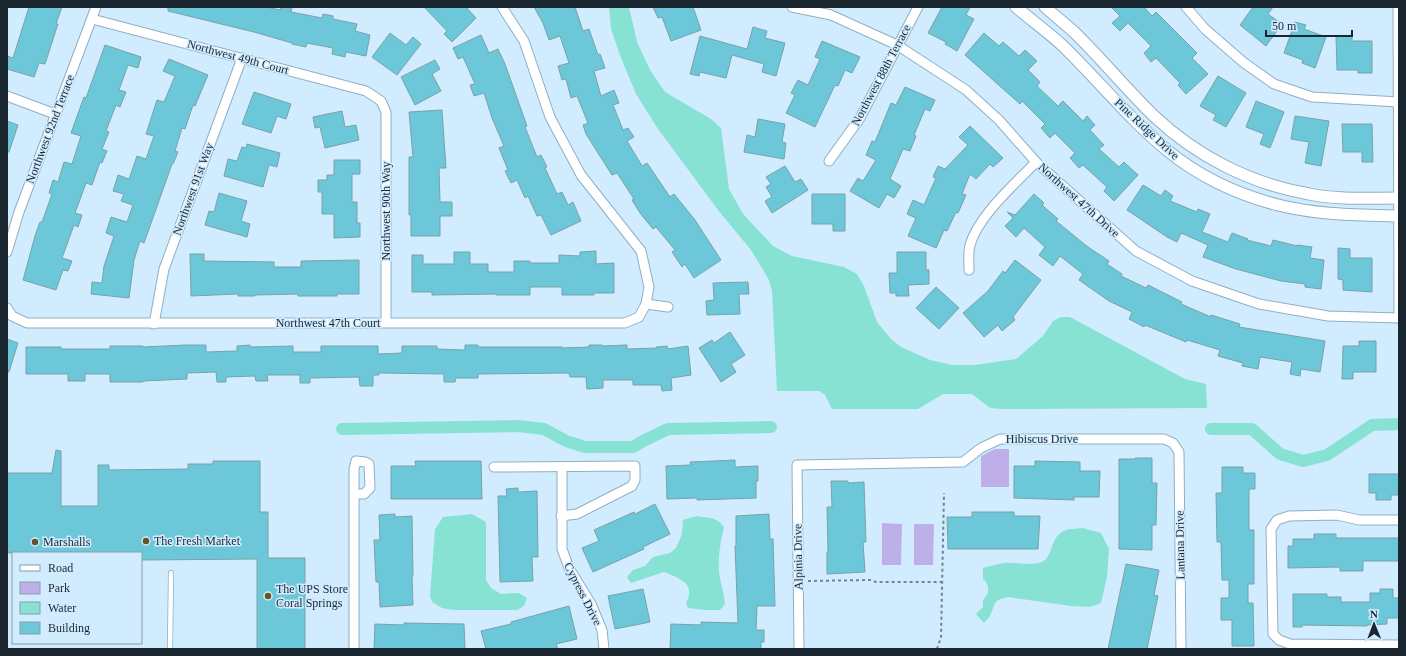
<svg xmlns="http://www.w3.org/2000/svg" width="1406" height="656" viewBox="0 0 1406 656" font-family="Georgia,serif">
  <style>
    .green { fill: #bfafe9 }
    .water { fill: #87e2d3 }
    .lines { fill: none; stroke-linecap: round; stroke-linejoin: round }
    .canal { stroke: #87e2d3; stroke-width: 12 }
    .building { fill: #6cc8d9; stroke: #78a2aa }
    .service-casing { stroke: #8fafc5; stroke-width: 6 }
    .minor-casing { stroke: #8fafc5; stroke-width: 11 }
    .tertiary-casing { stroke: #8fafc5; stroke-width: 13 }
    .path { stroke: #708390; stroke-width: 2; stroke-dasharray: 3 3; stroke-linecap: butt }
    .service { stroke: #fff; stroke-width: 4.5 }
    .minor { stroke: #fff; stroke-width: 9 }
    .tertiary { stroke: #fff; stroke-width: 11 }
    .poi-dot { fill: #625522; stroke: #d1ecff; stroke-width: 1.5 }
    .labels { text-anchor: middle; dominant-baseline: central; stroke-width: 3; stroke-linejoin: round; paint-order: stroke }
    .street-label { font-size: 12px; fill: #1b2730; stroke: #d1ecff }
    .poi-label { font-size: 12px; fill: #1b2730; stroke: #d1ecff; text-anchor: start }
  </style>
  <rect width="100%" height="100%" fill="#d1ecff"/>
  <g class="green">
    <polygon points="995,449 1009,449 1009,487 981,487 981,456"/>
    <polygon points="882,523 902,524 901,565 882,565"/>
    <polygon points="914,524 934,524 933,565 914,565"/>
  </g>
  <g class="water">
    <polygon points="609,7 629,7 637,42 650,70 665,92 711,119 721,128 729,189 743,214 773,246 792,256 844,267 857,274 864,286 877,322 891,339 901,347 930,360 952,365 975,365 1016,359 1043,336 1053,321 1061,317 1070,317 1185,379 1206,384 1207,408 1003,409 990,408 972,394 943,394 918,409 832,409 825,395 819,391 777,391 772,291 769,280 751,250 718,210 658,129 636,94 621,58 611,29"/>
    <polygon points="472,514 486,522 486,580 491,588 501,594 519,593 527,598 524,606 517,610 453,610 442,608 432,602 430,596 435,529 443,517"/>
    <path d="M697 516C709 518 717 517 724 527 720 544 717 561 720 579 722 587 724 595 725 604L720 610H706L688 608 686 603C697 583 678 578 664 572L631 583 627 577 633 570 645 566 653 557 670 553 676 548 682 534 683 520Z"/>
    <path d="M1083 528 1101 533 1109 549 1107 577 1101 603 1090 607 1071 606 1008 597 998 600 995 603 990 616 984 623 976 614 983 607V600C990 593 990 585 983 579V568C990 566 997 564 1004 563 1015 562 1033 566 1042 562 1053 557 1050 539 1062 532 1068 528 1076 529 1083 528Z"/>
  </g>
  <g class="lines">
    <g class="canal">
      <polyline points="342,429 518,426 544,429 566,441 585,447 633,447 643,441 668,429 771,427"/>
      <polyline points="1211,429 1252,429 1280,454 1303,461 1327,455 1372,425 1399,424"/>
    </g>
  </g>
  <g class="building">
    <polygon points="29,7 62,7 56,24 58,24 45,64 39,63 34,77 7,69 7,56 13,58"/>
    <polygon points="168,7 266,7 280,10 281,7 292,7 291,12 322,18 323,14 333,16 333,19 357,24 355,31 370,35 366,56 346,52 345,57 332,54 333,48 307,43 306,47 292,44 292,43 254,32 168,11"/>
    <polygon points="424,7 466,7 476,18 452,42 444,34 447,31"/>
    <polygon points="534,7 575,7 583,31 589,29 598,55 600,54 605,68 594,71 601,96 614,90 619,103 613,105 623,130 628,128 634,137 627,141 642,166 647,163 670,197 674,194 695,220 721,260 694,278 685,264 682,267 672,252 675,250 656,227 653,229 640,213 632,200 634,199 617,173 612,175 586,134 583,125 588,123 577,96 571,98 566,79 562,80 558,66 569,63 560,36 549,40 543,23"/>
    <polygon points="653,7 693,7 701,30 671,41 662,17 658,18"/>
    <polygon points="942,7 970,7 966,15 974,19 957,51 945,44 946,42 928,33"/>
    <polygon points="1111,7 1144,7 1152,16 1156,12 1197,53 1192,58 1208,74 1186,94 1178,85 1180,83 1156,58 1151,62 1144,53 1151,46 1128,23 1120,31 1112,23 1120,16"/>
    <polygon points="1253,7 1273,7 1268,14 1282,24 1266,46 1240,25"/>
    <polygon points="1295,22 1306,25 1304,29 1326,37 1315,68 1302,63 1303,60 1284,53"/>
    <polygon points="753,27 767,31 765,38 785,43 776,76 762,72 764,64 732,55 726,78 700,72 699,76 690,74 700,36 747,49"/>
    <polygon points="390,33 406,45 413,37 421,44 397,75 372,57"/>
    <polygon points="984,33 999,46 1003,42 1019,56 1025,50 1037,61 1028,70 1040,82 1037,86 1058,106 1063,101 1083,121 1087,116 1095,125 1090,130 1104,145 1099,149 1119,167 1124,162 1138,175 1114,201 1104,191 1107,187 1083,165 1079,168 1070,158 1075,153 1055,133 1050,138 1041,128 1045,124 1022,101 1020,104 965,55"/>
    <polygon points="481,35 489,53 498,49 505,64 527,126 525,127 537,157 541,155 547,167 545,168 557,194 562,192 568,205 573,202 581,221 551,235 541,215 537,216 528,196 525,198 517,180 511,183 505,171 508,170 499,148 504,146 492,118 484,93 474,96 470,85 475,84 463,57 458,59 453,48"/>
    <polygon points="1336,36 1352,36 1352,41 1372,41 1372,73 1358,73 1358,70 1337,70"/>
    <polygon points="822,41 860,57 852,73 845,70 838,86 835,85 815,127 786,113 795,95 791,93 798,80 808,85 820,59 815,57"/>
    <polygon points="105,45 141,57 138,68 128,65 119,90 126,92 120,107 116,105 106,131 109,132 102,149 107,151 102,163 100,162 92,185 86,183 75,213 82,215 78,227 74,225 62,258 72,261 68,271 63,270 56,290 23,280 35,236 40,222 42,222 52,194 49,193 53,180 58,182 64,162 72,164 81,136 71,133 84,97 86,98"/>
    <polygon points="169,59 208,75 195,106 193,105 185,129 182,128 175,151 178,152 173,164 172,164 144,243 140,241 134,260 129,298 91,294 92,282 102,283 104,266 114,236 106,233 111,217 127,222 133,205 121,201 124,194 113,191 118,175 129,179 137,156 146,159 154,136 146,134 157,100 164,102 175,76 163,71"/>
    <polygon points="435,60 440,69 432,74 441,91 415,105 401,77"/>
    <polygon points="1218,76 1246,93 1226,127 1213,120 1216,115 1200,106"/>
    <polygon points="905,87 935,100 930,111 925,109 914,135 916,136 910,151 903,149 890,179 901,186 894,198 887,194 879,208 850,191 858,178 863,181 876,160 866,155 872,141 875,142 891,103 896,105"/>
    <polygon points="254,92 291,104 286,119 277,116 271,133 242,124"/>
    <polygon points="1256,101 1284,112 1270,148 1260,144 1264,134 1246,127"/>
    <polygon points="442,110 446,168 439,168 440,202 452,202 452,216 440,216 440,236 411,236 411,215 409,215 409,157 413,157 409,112"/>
    <polygon points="342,111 345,127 356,125 359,140 325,148 320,127 315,128 313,117"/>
    <polygon points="1295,116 1329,121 1321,166 1305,163 1309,142 1291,139"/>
    <polygon points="758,119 785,124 782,142 786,143 784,159 744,152 747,135 755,137"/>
    <polygon points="7,121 18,125 9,152 7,152"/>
    <polygon points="1342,124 1372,124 1373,162 1362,162 1362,152 1343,152"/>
    <polygon points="970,126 1003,158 993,167 990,164 976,179 970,174 962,194 966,195 958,213 956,212 947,231 944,230 936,248 908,236 916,218 907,214 913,200 924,205 936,178 933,177 938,166 945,169 968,145 959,137"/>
    <polygon points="247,144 280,153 277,167 269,165 263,187 224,176 228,159 237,161 242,147 246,148"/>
    <polygon points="334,160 360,160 360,174 352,174 352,202 357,202 357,223 360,223 360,237 334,238 334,214 322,214 322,192 318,192 318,180 327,180 327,175 334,175"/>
    <polygon points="785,166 795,182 801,179 808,190 772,213 765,201 772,197 766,187 771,184 766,177"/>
    <polygon points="1143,185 1161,196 1165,190 1173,196 1170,201 1197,212 1198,209 1210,214 1202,232 1228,242 1232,233 1248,239 1247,240 1271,246 1273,240 1297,246 1297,245 1312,247 1310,258 1324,260 1321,289 1305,287 1305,284 1281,281 1236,269 1203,257 1208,245 1181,233 1177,242 1167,237 1127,210"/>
    <polygon points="219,193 247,201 241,221 250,224 247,237 205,225 209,211 214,212"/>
    <polygon points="812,194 845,194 845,231 833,231 833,224 812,224"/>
    <polygon points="1034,194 1044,203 1042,205 1058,219 1056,221 1088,247 1109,261 1107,264 1122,274 1121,276 1146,288 1148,285 1182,302 1181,304 1211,317 1211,315 1240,324 1239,327 1325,341 1320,372 1301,369 1300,376 1290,374 1292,362 1260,357 1258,369 1242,366 1243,363 1218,356 1220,350 1187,340 1186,342 1145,325 1144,327 1129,319 1132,312 1109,301 1079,280 1083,274 1060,256 1053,266 1039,255 1045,247 1024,228 1016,237 1005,226 1013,218 1007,212 1015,215"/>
    <polygon points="1338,248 1350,249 1350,258 1372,258 1372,292 1343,290 1343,280 1338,279"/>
    <polygon points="596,251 596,264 614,263 614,293 594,293 594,295 562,295 562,287 530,287 530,295 496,295 496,294 432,295 432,292 412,292 412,255 423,255 423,264 454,264 454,252 470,252 470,264 488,264 488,272 514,272 514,261 530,261 530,263 559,263 559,255 580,256 580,252"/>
    <polygon points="897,252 926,252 926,270 929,270 929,284 908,285 909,296 896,296 896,293 890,293 889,273 897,273"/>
    <polygon points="190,254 204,254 204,261 274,262 274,267 301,267 301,261 359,260 359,294 337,294 337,296 298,296 298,294 255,295 255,296 238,296 238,294 191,296"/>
    <polygon points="1015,260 1041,280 1013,317 1015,320 1002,331 998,325 984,337 963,313 988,291 1003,271 1005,273"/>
    <polygon points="748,282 749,294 739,294 740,314 707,315 706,301 714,300 713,283"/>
    <polygon points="936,287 959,308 939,329 916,308"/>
    <polygon points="730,332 745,355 731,364 736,372 721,382 699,348 712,340 714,343"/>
    <polygon points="7,339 18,343 9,372 7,372"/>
    <polygon points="1359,341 1376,341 1376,372 1353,372 1353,379 1342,379 1343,346 1359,346"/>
    <polygon points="186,345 206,345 206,352 237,351 237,346 250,345 250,347 293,346 293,352 321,352 321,346 378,346 378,354 402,353 402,346 437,346 437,349 465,350 465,345 478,345 478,347 562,347 562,348 589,347 589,345 602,345 602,346 627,345 627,349 657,348 656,347 667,346 668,349 688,346 691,375 671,378 672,390 662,391 661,385 633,385 633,380 603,380 603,388 587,389 586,377 570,377 569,373 478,374 478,378 456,378 455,382 444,382 444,374 379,373 379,375 373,375 373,386 360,386 359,377 310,378 310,383 300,383 300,375 267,375 268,381 256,381 255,376 226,377 226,382 217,382 216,372 187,373 187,379 143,381 143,382 110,382 110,374 85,374 85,381 68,381 68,374 26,374 26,347 61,347 61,349 110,349 110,346 143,346 143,347"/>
    <polygon points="56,450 61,451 61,506 98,506 98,465 109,465 109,470 188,469 188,464 213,464 213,461 260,461 260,512 268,512 268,558 305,558 305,649 257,649 257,559 141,560 141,553 7,553 7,473 52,473"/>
    <polygon points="1135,458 1152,458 1152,483 1157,483 1156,525 1152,525 1152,550 1119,549 1119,459 1135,459"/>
    <polygon points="735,460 735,467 758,466 758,481 756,481 756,498 697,500 697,498 667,499 666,466 691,465 690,462"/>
    <polygon points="415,461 481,461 482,499 391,499 391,466 416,466"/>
    <polygon points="1035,461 1080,462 1080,471 1100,471 1099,497 1074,497 1074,500 1014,498 1014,466 1035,466"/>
    <polygon points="1222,467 1243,467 1243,473 1255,473 1255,489 1249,489 1249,530 1254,530 1254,584 1248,584 1248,603 1253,603 1254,646 1232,646 1232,620 1221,620 1221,598 1229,598 1229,580 1222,580 1221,542 1217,542 1216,493 1222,493"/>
    <polygon points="1369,474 1399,474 1399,495 1391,495 1391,500 1376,500 1376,493 1369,493"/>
    <polygon points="831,481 848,481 848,483 864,482 866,542 863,542 865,572 827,574 827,552 828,552 827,507 832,507"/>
    <polygon points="518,488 518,492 537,491 538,557 532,557 533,581 500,582 498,496 507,496 506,489"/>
    <polygon points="655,504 670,534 643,547 644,549 593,572 582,548 599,541 594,530 634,512 635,514"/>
    <polygon points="972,512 1014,512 1014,516 1040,516 1038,549 948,549 947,517 972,517"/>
    <polygon points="395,514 395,517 412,516 413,576 412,576 413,605 380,607 379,582 376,582 374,540 380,540 379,515"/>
    <polygon points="769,514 770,539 773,539 775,606 757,606 756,630 764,630 764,642 761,642 761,649 670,649 671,624 701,625 701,622 738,623 735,546 736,546 736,516"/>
    <polygon points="1314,534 1336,534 1336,538 1399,538 1399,561 1363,561 1363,571 1340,571 1340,567 1288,568 1288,546 1293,546 1293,539 1314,539"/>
    <polygon points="1126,564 1159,570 1154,595 1158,596 1147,649 1108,649"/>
    <polygon points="643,589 650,622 615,629 608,596"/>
    <polygon points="1380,589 1393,589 1393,598 1399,598 1399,618 1387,618 1387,624 1367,625 1367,626 1302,625 1302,627 1293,627 1293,594 1327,594 1327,597 1341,597 1341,602 1370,602 1370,593 1380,593"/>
    <polygon points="569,606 577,639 556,644 558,649 486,649 481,631 511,624 511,622"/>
    <polygon points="404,623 464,624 465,649 374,649 375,624 404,625"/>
  </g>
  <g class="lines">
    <defs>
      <polyline id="service" points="170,649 171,573"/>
      <g id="minor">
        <polyline points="792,7 831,15 897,45 966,90 999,120 1036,162 1136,251 1192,281 1259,304 1328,316 1399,318"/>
        <polyline points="1186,7 1205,29 1243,62 1274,84 1312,97 1399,102"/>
        <polyline points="1398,7 1399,318"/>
        <polyline points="92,19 366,91 381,101 386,112 386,322"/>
        <polyline points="7,96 55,114"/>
        <polyline points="829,161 860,118 918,7"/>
        <polyline points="7,252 19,212 96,7"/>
        <path d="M969 270C969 262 968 252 970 245 978 216 1015 184 1036 162"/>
        <polyline points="646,304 668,307"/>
        <polyline points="7,308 12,316 27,323 625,323 639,317 646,304 649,287 641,251 581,175 550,117 524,41 502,7"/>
        <polyline points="154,324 164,269 242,58"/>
        <polyline points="494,467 635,466 635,480 632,486 577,514 561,516"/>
        <polyline points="562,467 562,549 569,568 591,604 602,630 604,649"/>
        <polyline points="354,494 364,494 370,488 369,464 365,462 356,461 354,469 354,649"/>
        <polyline points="1399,520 1359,520 1337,515 1289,516 1277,520 1271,529 1273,634 1279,640 1290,644 1399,645"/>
        <polyline points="799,649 797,465 963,462 981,448 1000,439 1164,439 1173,443 1179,452 1181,649"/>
      </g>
      <g id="tertiary">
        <path d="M1016 7C1031 20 1048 32 1063 46 1098 80 1129 119 1168 151 1200 177 1239 195 1278 205 1318 215 1359 215 1399 216"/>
        <path d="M1045 7C1054 15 1064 23 1073 31 1101 58 1126 89 1154 116 1196 156 1251 184 1309 194 1338 200 1369 198 1399 198"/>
      </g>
    </defs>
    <use href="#service" class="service-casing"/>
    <use href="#minor" class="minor-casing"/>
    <use href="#tertiary" class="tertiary-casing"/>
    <g class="path">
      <polyline points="808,581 871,580 876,582 943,582"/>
      <polyline points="937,649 941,637 944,493"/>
    </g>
    <use href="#service" class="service"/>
    <use href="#minor" class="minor"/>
    <use href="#tertiary" class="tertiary"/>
  </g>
  <g class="poi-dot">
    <circle cx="146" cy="541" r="4"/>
    <circle cx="35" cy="542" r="4"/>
    <circle cx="268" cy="596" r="4"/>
  </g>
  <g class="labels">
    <g class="street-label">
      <text transform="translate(238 57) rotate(15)">Northwest 49th Court</text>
      <text transform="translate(881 75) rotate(-62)">Northwest 88th Terrace</text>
      <text transform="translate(50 129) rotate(-69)">Northwest 92nd Terrace</text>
      <text transform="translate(1147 129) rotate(43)">Pine Ridge Drive</text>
      <text transform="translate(193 189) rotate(-70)">Northwest 91st Way</text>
      <text transform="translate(1079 200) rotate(42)">Northwest 47th Drive</text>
      <text transform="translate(386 211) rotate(-90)">Northwest 90th Way</text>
      <text x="328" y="323">Northwest 47th Court</text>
      <text x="1042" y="439">Hibiscus Drive</text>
      <text transform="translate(1180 545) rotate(-91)">Lantana Drive</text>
      <text transform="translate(798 557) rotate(-91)">Alpinia Drive</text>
      <text transform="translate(583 594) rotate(63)">Cypress Drive</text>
    </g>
    <g class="poi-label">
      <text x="154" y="541">The Fresh Market</text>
      <text x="43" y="542">Marshalls</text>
      <text x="276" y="589">The UPS Store<tspan x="276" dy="14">Coral Springs</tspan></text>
    </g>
  </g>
  <rect width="1406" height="656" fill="none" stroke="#1b2730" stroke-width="16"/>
  <rect x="12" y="552" width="130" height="92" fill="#d1ecff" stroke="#889dac"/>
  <rect x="20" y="565" width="20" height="6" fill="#ffffff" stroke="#889dac"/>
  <text x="48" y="572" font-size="12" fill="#1b2730">Road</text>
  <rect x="20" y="582" width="20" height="12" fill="#bfafe9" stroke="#889dac"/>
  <text x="48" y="592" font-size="12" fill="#1b2730">Park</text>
  <rect x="20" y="602" width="20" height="12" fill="#87e2d3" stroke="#889dac"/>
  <text x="48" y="612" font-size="12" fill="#1b2730">Water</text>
  <rect x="20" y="622" width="20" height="12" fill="#6cc8d9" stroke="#889dac"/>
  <text x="48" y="632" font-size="12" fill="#1b2730">Building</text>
  <g transform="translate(1374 624) rotate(359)" stroke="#d1ecff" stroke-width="3" paint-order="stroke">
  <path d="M0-3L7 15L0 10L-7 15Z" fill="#1b2730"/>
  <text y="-6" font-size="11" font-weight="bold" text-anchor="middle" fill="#1b2730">N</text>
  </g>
  <path d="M1266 30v6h86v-6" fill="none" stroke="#1b2730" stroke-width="2"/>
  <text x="1272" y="30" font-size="12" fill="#1b2730" stroke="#d1ecff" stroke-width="3" paint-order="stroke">50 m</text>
</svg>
